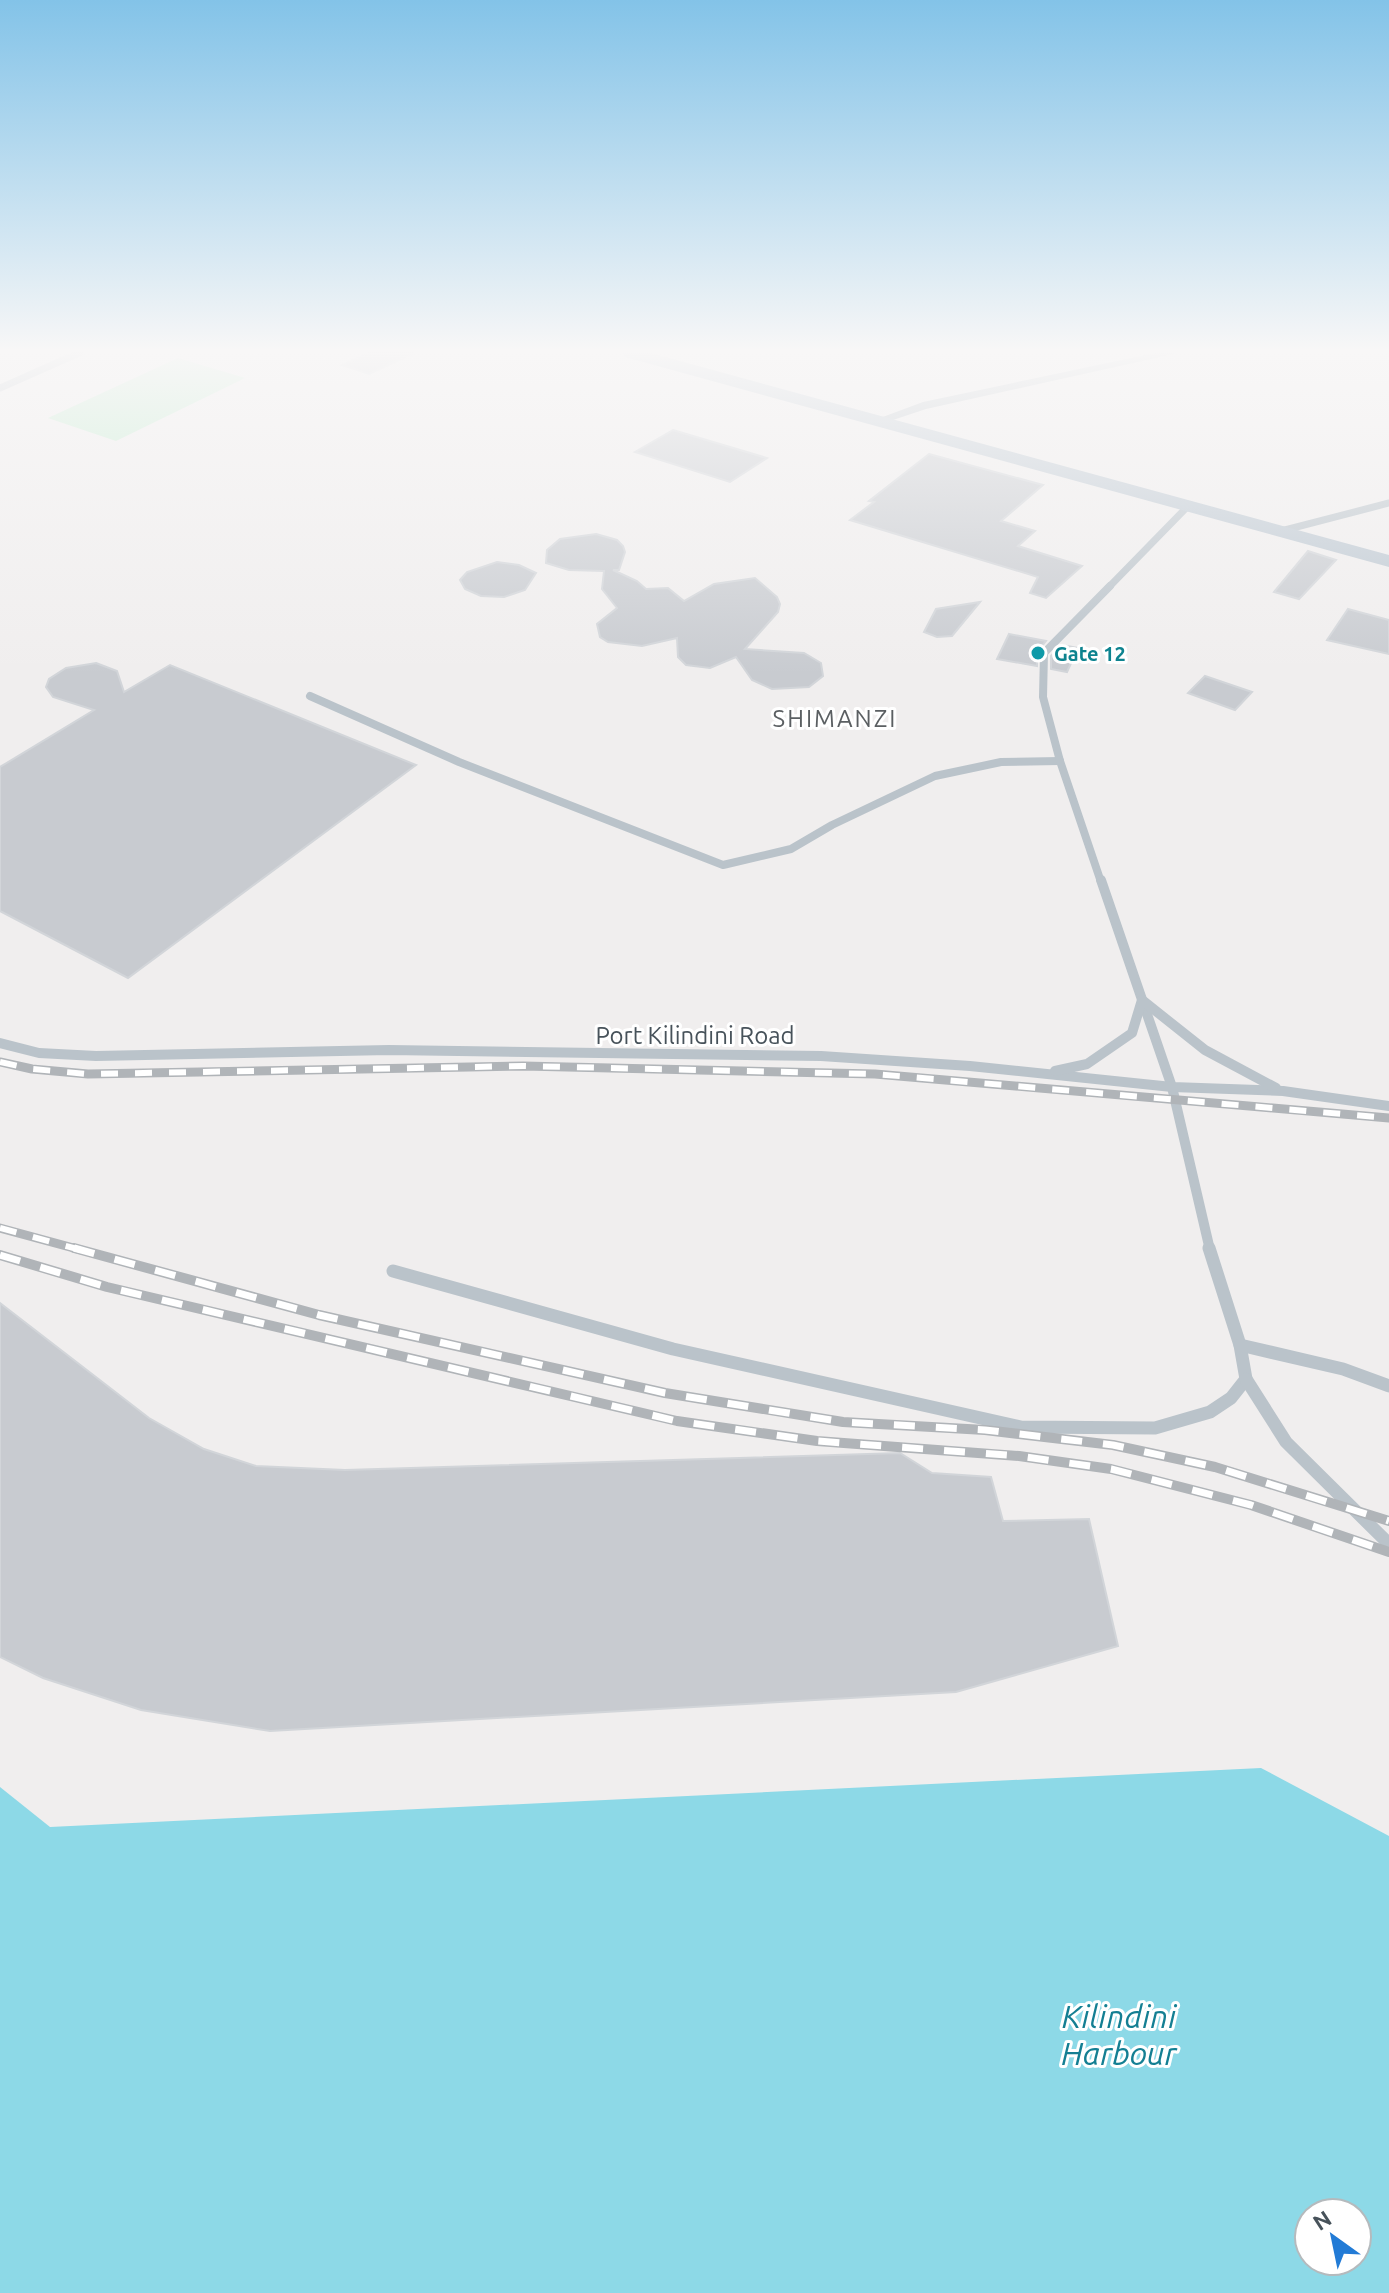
<svg xmlns="http://www.w3.org/2000/svg" width="1389" height="2293" viewBox="0 0 1389 2293" font-family="Ubuntu,sans-serif">
  <style>
    .green { fill: #beeccd }
    .water { fill: #8dd9e7; fill-rule: evenodd }
    .building { fill: #c8cbd0; stroke: #d2d5d9; stroke-width: 2 }
    .lines { fill: none; stroke-linecap: round; stroke-linejoin: round }
    .lane-far3 { stroke: #bac3ca; stroke-width: 7 }
    .lane-far2 { stroke: #bac3ca; stroke-width: 8 }
    .lane-far1 { stroke: #bac3ca; stroke-width: 10 }
    .lane { stroke: #bac3ca; stroke-width: 13 }
    .street { fill: #bac3ca; fill-rule: evenodd }
    .secondary { fill: #bcc7d1; fill-rule: evenodd }
    .rail-far1-casing { stroke: #b0b4b8; stroke-width: 9 }
    .rail-casing { stroke: #b0b4b8; stroke-width: 10 }
    .rail-far1 { stroke: #fff; stroke-width: 6; stroke-dasharray: 17; stroke-linecap: butt }
    .rail { stroke: #fff; stroke-width: 7; stroke-dasharray: 21; stroke-linecap: butt }
    .culture-dot { fill: #0f9aa8; stroke: #fff; stroke-width: 3 }
    .labels { text-anchor: middle; dominant-baseline: central; stroke-width: 6; stroke-linejoin: round; paint-order: stroke }
    .far-culture-label { font-size: 20px; font-weight: bold; fill: #0d838f; stroke: #fff; text-anchor: start }
    .far-quarter-label { font-size: 24px; letter-spacing: 2px; fill: #5b5f62; stroke: #fff }
    .street-label { font-size: 24px; fill: #47525a; stroke: #fff }
    .near-water-label { font-size: 32px; font-style: italic; fill: #147f93; stroke: #fff }
  </style>
  <rect width="100%" height="100%" fill="#f0eeee"/>
  <polygon class="green" points="178,358 245,378 116,441 48,418"/>
  <path class="water" d="M1261 1768 1389 1836V2293H0V1787L50 1827ZM1309 2213H1357V2261H1309Z"/>
  <g class="building">
    <polygon points="368,353 414,353 369,374 342,365"/>
    <polygon points="673,430 767,458 730,482 635,452"/>
    <polygon points="929,454 1043,485 1001,521 1035,531 1018,546 1082,566 1046,598 1030,593 1038,577 850,520 874,502 869,501"/>
    <polygon points="596,534 617,540 623,546 625,552 619,570 613,570 637,581 646,589 668,588 684,601 714,584 755,578 777,597 780,604 778,612 745,649 804,653 821,663 823,676 809,687 772,689 752,680 736,657 710,668 686,665 678,657 677,638 642,646 608,642 600,637 597,624 617,608 602,589 604,571 569,570 546,563 547,550 560,539"/>
    <polygon points="1308,551 1336,560 1299,599 1274,592"/>
    <polygon points="497,562 519,565 536,573 525,590 504,597 481,596 465,589 460,580 467,572"/>
    <polygon points="980,602 952,636 937,637 924,632 936,609"/>
    <polygon points="1348,609 1389,620 1389,654 1327,640"/>
    <polygon points="1009,634 1046,641 1037,652 1037,666 997,659"/>
    <polygon points="1062,645 1078,648 1067,672 1051,669 1051,656"/>
    <polygon points="96,663 117,671 124,692 170,665 416,765 128,978 0,911 0,767 94,710 53,697 46,687 49,679 66,668"/>
    <polygon points="1205,676 1252,692 1235,710 1188,693"/>
    <polygon points="0,1303 149,1418 204,1449 256,1466 345,1470 900,1453 932,1473 991,1477 1003,1521 1089,1519 1118,1646 956,1692 270,1731 141,1710 43,1678 0,1657"/>
  </g>
  <g class="lines">
    <g class="lane-far3">
      <polyline points="0,388 79,353"/>
      <polyline points="1281,531 1389,503"/>
      <polyline points="1108,588 1188,506"/>
    </g>
    <g class="lane-far2">
      <polyline points="310,696 459,762 723,865 791,849 832,825 935,776 1001,762 1060,761"/>
      <polyline points="1101,882 1060,761 1043,697 1044,653 1110,586"/>
    </g>
    <g class="lane-far1">
      <polyline points="1101,880 1172,1087 1210,1250"/>
      <polyline points="0,1043 39,1053 96,1056 389,1050 821,1056 970,1066 1172,1087 1283,1091 1389,1106"/>
      <polyline points="1055,1071 1087,1064 1132,1033 1142,1000 1205,1050 1276,1088"/>
    </g>
    <g class="lane">
      <polyline points="393,1271 673,1349 1021,1427 1155,1428 1210,1412 1231,1398 1246,1379 1240,1345 1209,1248"/>
      <polyline points="1240,1345 1343,1369 1389,1386"/>
      <polyline points="1246,1379 1286,1442 1389,1544"/>
    </g>
    <polygon class="street" points="1155,353 1178,353 926,409 878,425 872,421 923,402"/>
    <polygon class="secondary" points="623,353 651,353 1389,555 1389,567 625,357"/>
    <defs>
      <g id="rail-far1">
        <polyline points="0,1062 32,1069 88,1074 523,1066 875,1074 1389,1118"/>
        <polyline points="0,1228 81,1250"/>
      </g>
      <g id="rail">
        <polyline points="74,1248 319,1315 665,1393 843,1422 985,1430 1113,1445 1215,1467 1389,1521"/>
        <polyline points="0,1255 107,1287 677,1421 817,1441 1019,1456 1111,1469 1251,1505 1389,1552"/>
      </g>
    </defs>
    <use href="#rail-far1" class="rail-far1-casing"/>
    <use href="#rail" class="rail-casing"/>
    <use href="#rail-far1" class="rail-far1"/>
    <use href="#rail" class="rail"/>
  </g>
  <linearGradient id="sky" x2="0" y2="1"><stop stop-color="#83c3e8"/><stop offset="0.52" stop-color="#f8f7f7"/><stop offset="1" stop-color="#f8f7f7" stop-opacity="0"/></linearGradient>
  <rect width="1389" height="674" fill="url(#sky)"/>
  <circle class="culture-dot" cx="1038" cy="653" r="8"/>
  <g class="labels">
    <g class="far-culture-label">
      <text x="1054" y="653">Gate 12</text>
    </g>
    <g class="far-quarter-label">
      <text x="835" y="718">SHIMANZI</text>
    </g>
    <g class="street-label">
      <text x="695" y="1035">Port Kilindini Road</text>
    </g>
    <g class="near-water-label">
      <text x="1119" y="2016">Kilindini<tspan x="1119" dy="37">Harbour</tspan></text>
    </g>
  </g>
  <g transform="translate(1333 2237) rotate(327)"><circle r="38" fill="#ffffff" stroke="#b5babd" stroke-width="2"/>
  <path d="M0-6L14 30L0 20L-14 30Z" fill="#227bd6"/>
  <text y="-12" font-size="22" font-weight="bold" text-anchor="middle" fill="#47525a">N</text>
  </g>
</svg>
